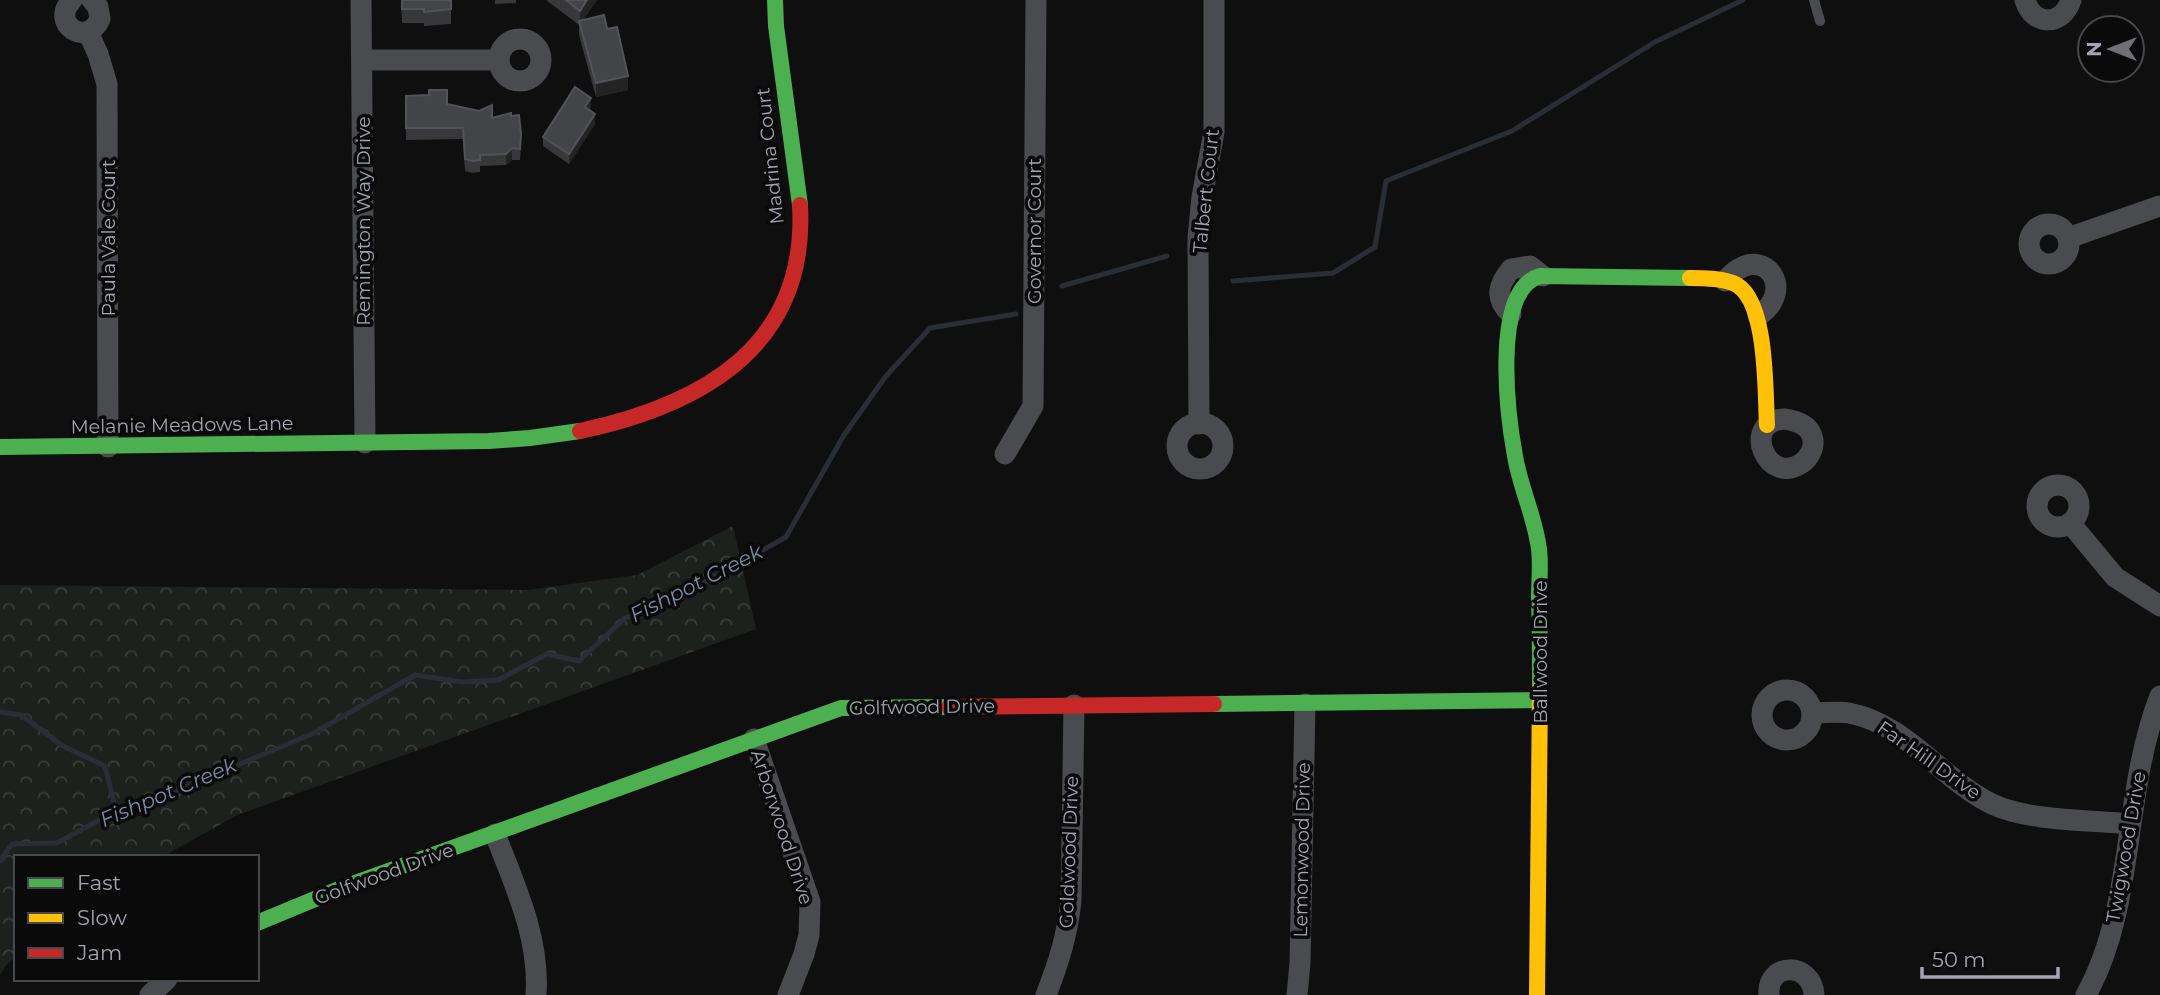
<svg xmlns="http://www.w3.org/2000/svg" width="2160" height="995" viewBox="0 0 2160 995" font-family="Montserrat,sans-serif">
  <style>
    .forest { fill: url(#forest-crowns) }
    .lines { fill: none; stroke-linecap: round; stroke-linejoin: round }
    .stream { stroke: #292e35; stroke-width: 5 }
    .lane { stroke: #4a4b4e; stroke-width: 10 }
    .street { stroke: #4a4b4e; stroke-width: 21 }
    .fast { stroke: #4caf50; stroke-width: 16 }
    .slow { stroke: #ffc107; stroke-width: 16 }
    .jam { stroke: #c62828; stroke-width: 16 }
    .wall { fill: #38383b }
    .shaded-wall { fill: #232324 }
    .building { fill: #434447; stroke: #525358; stroke-width: 2 }
    .labels { text-anchor: middle; dominant-baseline: central; stroke-width: 7; stroke-linejoin: round; paint-order: stroke }
    .street-label { font-size: 19px; fill: #a2a4af; stroke: #0a0a0b }
    .water-label { font-size: 21px; font-style: italic; fill: #7c8ca7; stroke: #0a0a0b }
  </style>
  <defs>
    <pattern id="forest-crowns" width="20" height="18" patternUnits="userSpaceOnUse" patternTransform="scale(1.75)"><rect width="20" height="18" fill="#1c211d"/><path d="M2 6a3 3 0 1 1 6 0M12 15a3 3 0 1 1 6 0" fill="none" stroke="#3a3e3b"/></pattern>
  </defs>
  <rect width="100%" height="100%" fill="#0f0f10"/>
  <polygon class="forest" points="733,526 756,629 237,815 162,857 16,857 16,957 6,965 0,975 0,585 528,590 637,575"/>
  <g class="lines">
    <g class="stream">
      <polyline points="1233,281 1333,273 1375,247 1386,181 1512,131 1655,42 1743,0"/>
      <polyline points="1062,286 1167,256"/>
      <polyline points="0,712 21,715 63,746 105,766 116,811"/>
      <polyline points="0,861 12,844 57,843 116,811 158,798 312,734 415,675 462,682 498,680 547,654 579,661 624,619 715,577 786,537 844,435 886,376 930,328 1016,314"/>
    </g>
    <polyline class="lane" points="1814,0 1820,21"/>
    <g class="street">
      <path d="M72 0C49 24 87 48 100 19L98 7 92 0"/>
      <polyline points="361,0 365,443"/>
      <path d="M2025 0C2033 27 2063 26 2071 0"/>
      <polyline points="88,32 98,54 107,84 108,447"/>
      <circle cx="520" cy="60" r="21"/>
      <polyline points="363,60 499,60"/>
      <circle cx="2049" cy="244" r="20"/>
      <polyline points="2068,238 2160,206"/>
      <path d="M1725 281C1728 278 1732 273 1737 270 1768 249 1795 292 1758 316"/>
      <path d="M1511 314C1494 298 1498 285 1511 269L1530 266 1543 276"/>
      <path d="M1784 419C1797 421 1811 425 1813 440 1814 449 1809 458 1802 463 1767 487 1740 422 1784 419Z"/>
      <circle cx="1200" cy="446" r="23"/>
      <polyline points="1199,424 1198,238 1202,197 1214,132 1214,0"/>
      <polyline points="1005,454 1033,406 1036,0"/>
      <circle cx="2058" cy="506" r="21"/>
      <polyline points="2071,524 2115,577 2160,606"/>
      <circle cx="1787" cy="715" r="25"/>
      <path d="M1812 713C1824 713 1837 711 1849 713 1907 724 1941 779 1992 804 2027 821 2090 820 2129 824"/>
      <polyline points="754,739 810,902 809,935 804,954 788,995"/>
      <path d="M495 834C515 886 540 938 536 995"/>
      <polyline points="150,995 167,979"/>
      <path d="M1046 995C1059 962 1067 936 1071 901L1074 705"/>
      <polyline points="1297,995 1300,963 1305,704"/>
      <path d="M1769 995C1766 962 1812 961 1814 995"/>
      <path d="M2086 995C2136 905 2122 793 2160 696"/>
    </g>
    <g class="fast">
      <polyline points="775,0 776,26 800,205"/>
      <polyline points="0,447 489,441 530,438 580,431"/>
      <path d="M1540 689C1540 658 1540 628 1539 597 1539 582 1541 565 1539 549 1535 517 1520 487 1515 456 1508 418 1491 289 1540 276L1690 278"/>
      <polyline points="1214,704 1540,700"/>
      <polyline points="257,923 344,887 841,708 949,707"/>
    </g>
    <g class="slow">
      <path d="M1690 278C1704 278 1720 278 1733 283 1768 296 1765 392 1767 425"/>
      <polyline points="1537,995 1540,689"/>
    </g>
    <g class="jam">
      <path d="M580 431C703 405 808 346 800 205"/>
      <polyline points="949,707 1214,704"/>
    </g>
  </g>
  <g class="wall">
    <polygon points="401,0 451,0 451,24 424,26 424,23 402,23"/>
    <polygon points="495,0 516,0 516,3 495,4"/>
    <polygon points="546,0 597,0 583,20 607,29 628,90 596,97 579,35 579,25"/>
    <polygon points="406,96 447,104 492,118 511,116 521,146 520,160 512,160 506,165 480,166 480,172 472,173 465,171 463,139 406,140"/>
    <polygon points="591,107 589,110 595,124 569,164 543,146 543,137"/>
  </g>
  <g class="shaded-wall">
    <polygon points="587,0 597,0 580,25 580,11"/>
    <polygon points="628,76 628,90 596,97 596,83"/>
    <polygon points="591,98 591,107 585,117 585,107"/>
    <polygon points="595,114 595,124 569,164 569,154"/>
    <polygon points="512,148 512,160 506,165 506,154"/>
  </g>
  <g class="building">
    <polygon points="402,0 451,0 451,9 424,12 424,9 402,9"/>
    <polygon points="566,0 587,0 580,11"/>
    <polygon points="604,15 607,29 617,27 628,76 596,83 579,21"/>
    <polygon points="575,87 591,98 585,107 595,114 569,154 543,137"/>
    <polygon points="429,90 447,90 447,104 479,111 492,105 492,118 511,113 511,116 519,115 521,134 520,149 512,148 506,154 480,155 480,160 472,161 465,159 463,128 406,128 406,96 429,95"/>
  </g>
  <g class="labels">
    <g class="street-label">
      <text transform="translate(770 156) rotate(-96)">Madrina Court</text>
      <text transform="translate(1206 191) rotate(-84)">Talbert Court</text>
      <text transform="translate(363 221) rotate(-90)">Remington Way Drive</text>
      <text transform="translate(1034 231) rotate(-90)">Governor Court</text>
      <text transform="translate(108 238) rotate(-90)">Paula Vale Court</text>
      <text transform="translate(182 425) rotate(-1)">Melanie Meadows Lane</text>
      <text transform="translate(1540 652) rotate(-90)">Ballwood Drive</text>
      <text transform="translate(922 707) rotate(-1)">Golfwood Drive</text>
      <text transform="translate(1929 760) rotate(35)">Far Hill Drive</text>
      <text transform="translate(782 827) rotate(72)">Arborwood Drive</text>
      <text transform="translate(2126 847) rotate(-80)">Twigwood Drive</text>
      <text transform="translate(1302 850) rotate(-89)">Lemonwood Drive</text>
      <text transform="translate(1069 852) rotate(-88)">Goldwood Drive</text>
      <text transform="translate(384 874) rotate(-20)">Golfwood Drive</text>
    </g>
    <g class="water-label">
      <text transform="translate(696 583) rotate(-27)">Fishpot Creek</text>
      <text transform="translate(168 792) rotate(-23)">Fishpot Creek</text>
    </g>
  </g>
  <rect x="14" y="855" width="245" height="126" fill="#0a0a0b" stroke="#47484d" stroke-width="2"/>
  <rect x="28" y="878" width="35" height="10" fill="#4caf50" stroke="#47484d" stroke-width="2"/>
  <text x="77" y="890" font-size="21" fill="#a2a4af">Fast</text>
  <rect x="28" y="913" width="35" height="10" fill="#ffc107" stroke="#47484d" stroke-width="2"/>
  <text x="77" y="925" font-size="21" fill="#a2a4af">Slow</text>
  <rect x="28" y="948" width="35" height="10" fill="#c62828" stroke="#47484d" stroke-width="2"/>
  <text x="77" y="960" font-size="21" fill="#a2a4af">Jam</text>
  <g transform="translate(2111 49) rotate(270)"><circle r="33" fill="#0a0a0b" stroke="#47484d" stroke-width="2"/>
  <path d="M0-5L12 26L0 18L-12 26Z" fill="#6f7077"/>
  <text y="-10" font-size="19" font-weight="bold" text-anchor="middle" fill="#a2a4af">N</text>
  </g>
  <path d="M1922 967v10h136v-10" fill="none" stroke="#a2a4af" stroke-width="3.5"/>
  <text x="1932" y="967" font-size="21" fill="#a2a4af" stroke="#0a0a0b" stroke-width="5" paint-order="stroke">50 m</text>
</svg>
